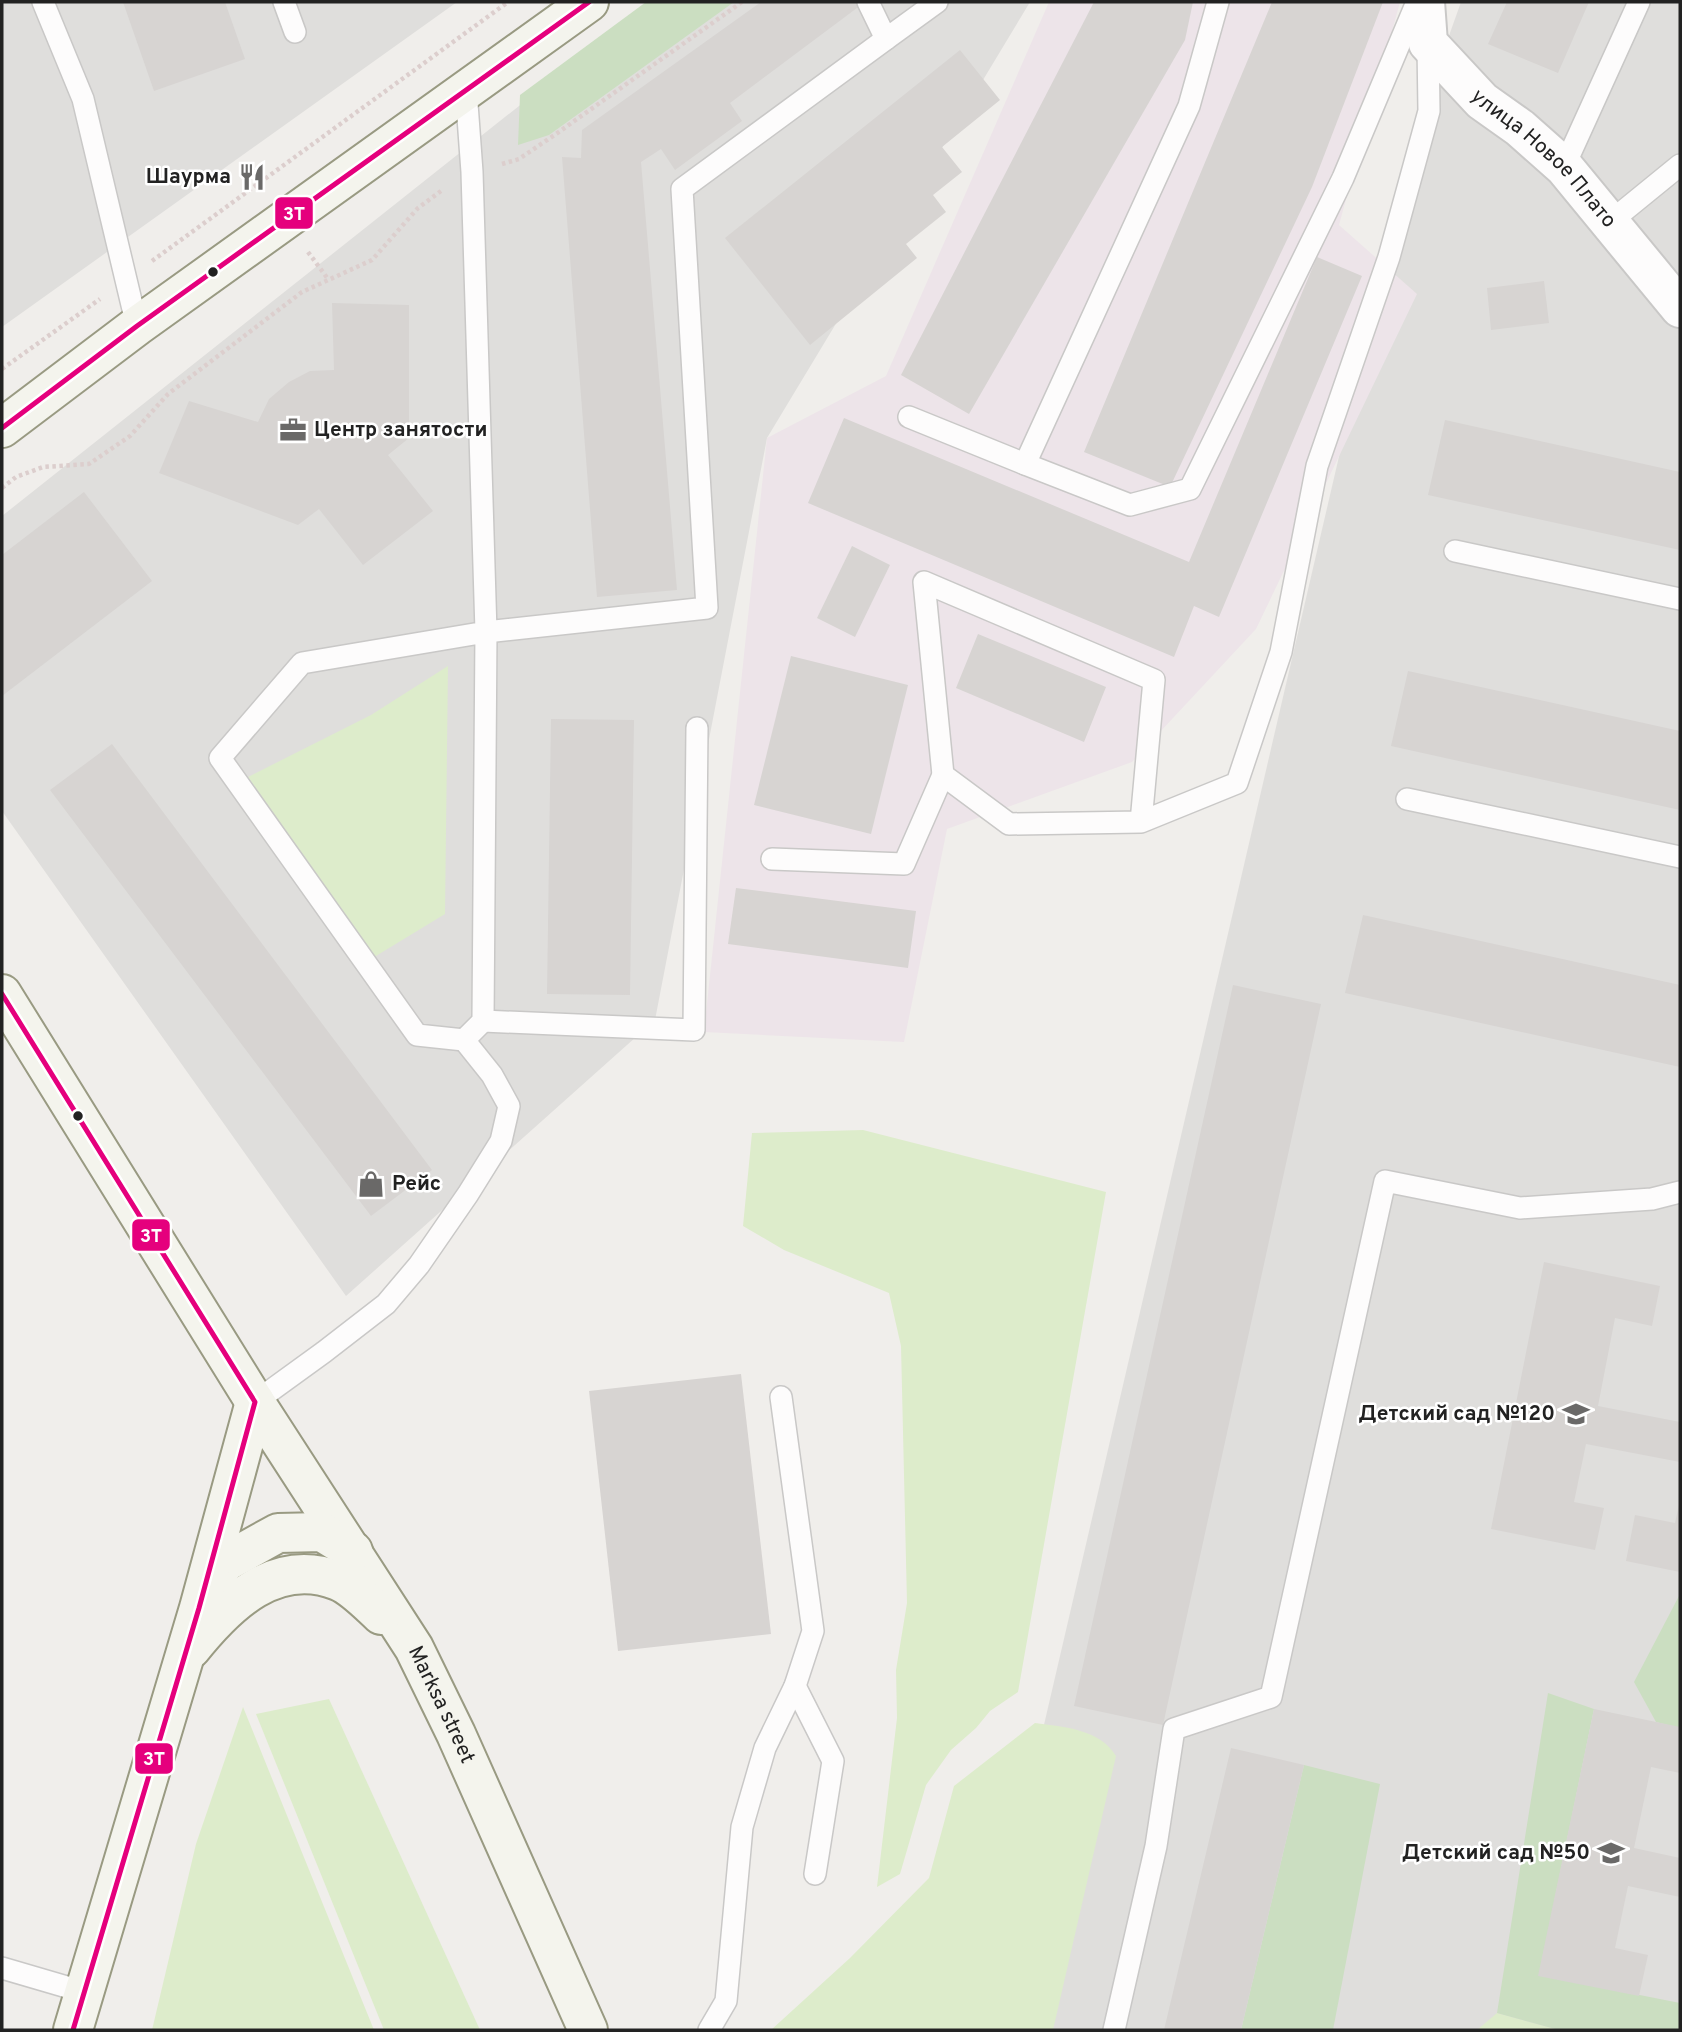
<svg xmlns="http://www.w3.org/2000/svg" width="1682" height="2032" viewBox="0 0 1682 2032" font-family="Overpass,sans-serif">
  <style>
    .residential { fill: #dfdedc }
    .industrial { fill: #ede4e9 }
    .grass { fill: #ddeccb }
    .forest { fill: #cbdec1 }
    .building { fill: #d7d4d2 }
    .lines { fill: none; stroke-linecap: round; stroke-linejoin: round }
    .service-casing { stroke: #c9c8c7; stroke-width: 24 }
    .minor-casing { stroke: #c9c8c7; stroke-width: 42 }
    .secondary-casing { stroke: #999a82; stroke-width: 42 }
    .path { stroke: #dccecd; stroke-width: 4.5; stroke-dasharray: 3.5 3.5; stroke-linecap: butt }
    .service { stroke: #fdfcfc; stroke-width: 21 }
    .minor { stroke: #fdfcfc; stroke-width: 38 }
    .secondary { stroke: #f4f4ed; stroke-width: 38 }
    .bus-1-casing { stroke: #fff; stroke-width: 10 }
    .bus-1 { stroke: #e5007d; stroke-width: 5 }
    .bus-dot { fill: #222; stroke: #fff; stroke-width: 2.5 }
    .labels { text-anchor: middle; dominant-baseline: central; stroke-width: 5; stroke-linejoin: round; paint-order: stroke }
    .street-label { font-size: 21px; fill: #222; stroke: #fff }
    .poi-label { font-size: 21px; font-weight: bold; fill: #222; stroke: #fff; text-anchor: end }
    .line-badge { stroke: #fff; stroke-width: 2.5 }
    .badge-label { font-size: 19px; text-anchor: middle; font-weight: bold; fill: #fff }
  </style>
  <rect width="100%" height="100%" fill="#f0eeeb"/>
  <g class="residential">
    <polygon points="2,2 457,2 2,327"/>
    <polygon points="650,2 1030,2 767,438 655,1020 346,1296 2,811 2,516"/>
    <polygon points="1461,2 1680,2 1680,2030 973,2030 1414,134"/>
  </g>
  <polygon class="industrial" points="1049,2 1400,2 1339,225 1417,294 1256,629 1132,762 947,829 904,1042 704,1032 767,438 886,376"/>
  <g class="grass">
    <polygon points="448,666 445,914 371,959 248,777 371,715"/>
    <polygon points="863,1130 1106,1192 1018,1692 990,1711 976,1728 951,1750 926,1785 900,1874 877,1887 897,1718 896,1670 907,1603 901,1346 889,1293 784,1250 743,1226 752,1133"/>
    <polygon points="329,1699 480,2030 384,2030 256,1714"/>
    <polygon points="243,1707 374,2030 152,2030 196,1844"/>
    <path d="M1035 1723C1064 1727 1100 1729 1116 1756L1053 2030H771L850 1958 929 1878 954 1786Z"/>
    <polygon points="1497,2013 1559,2030 1477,2030"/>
  </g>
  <g class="forest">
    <polygon points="646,2 734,2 549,135 518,145 520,95"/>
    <polygon points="1680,1594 1680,1728 1656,1722 1634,1682"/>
    <polygon points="1548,1693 1594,1709 1539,1975 1680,2003 1680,2030 1559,2030 1497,2013"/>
    <polygon points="1304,1765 1380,1784 1333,2030 1241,2030"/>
  </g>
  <g class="building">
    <polygon points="123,2 225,2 245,59 154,91"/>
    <polygon points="761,2 865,2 730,103 742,121 675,170 661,149 641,162 677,590 597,597 562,157 581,158 582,130"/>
    <polygon points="1094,2 1193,2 1185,40 969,414 901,375"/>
    <polygon points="1272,2 1383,2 1312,187 1170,487 1084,452"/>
    <polygon points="1507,2 1589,2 1558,73 1488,44"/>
    <polygon points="960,50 1000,100 942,147 962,172 933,195 946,212 906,244 917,258 810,345 725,238"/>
    <polygon points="1317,257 1362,276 1219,617 1194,606 1174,657 808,503 844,418 1189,562"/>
    <polygon points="1544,281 1549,323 1491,330 1487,288"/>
    <polygon points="332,303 409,305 409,438 388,455 433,511 363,565 319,509 298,525 159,473 189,401 258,422 269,399 289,382 310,371 334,370"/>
    <polygon points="1445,420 1680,472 1680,550 1428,495"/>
    <polygon points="84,492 152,581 2,696 2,555"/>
    <polygon points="852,546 890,565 855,637 817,618"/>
    <polygon points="978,634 1106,687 1084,742 956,688"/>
    <polygon points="791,656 908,685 871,834 754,805"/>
    <polygon points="1408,671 1680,731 1680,810 1391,746"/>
    <polygon points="551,719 634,720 630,995 547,994"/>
    <polygon points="112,744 432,1170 371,1216 50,790"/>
    <polygon points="736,888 916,911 908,968 728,944"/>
    <polygon points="1363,915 1680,985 1680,1067 1345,993"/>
    <polygon points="1233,985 1321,1004 1163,1725 1074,1706"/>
    <polygon points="1544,1262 1660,1286 1652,1326 1615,1318 1598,1406 1680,1422 1680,1462 1586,1444 1574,1502 1604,1508 1595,1550 1491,1529"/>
    <polygon points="741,1374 771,1634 618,1651 589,1391"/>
    <polygon points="1679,1505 1680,1572 1626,1561 1635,1515 1675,1523"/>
    <polygon points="1594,1709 1680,1727 1680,1773 1651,1767 1634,1848 1680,1858 1680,1897 1628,1886 1615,1948 1648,1955 1639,1996 1538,1976"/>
    <polygon points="1231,1748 1304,1765 1241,2030 1164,2030"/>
  </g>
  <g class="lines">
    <defs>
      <g id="service">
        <polyline points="43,2 83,99 137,326"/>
        <polyline points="284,2 295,32"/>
        <polyline points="886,39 937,2"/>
        <polyline points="466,90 472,172 486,632 483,1021 464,1040 417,1035 220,758 302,663 486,632 707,608 682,189 886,39 868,2"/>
        <polyline points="1564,167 1639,2"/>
        <polyline points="1610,222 1680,165"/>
        <polyline points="909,417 1025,464 1189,106 1218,2"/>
        <polyline points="1025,464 1130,505 1190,489 1343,178 1417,2"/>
        <polyline points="1455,551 1680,599"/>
        <polyline points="1407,799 1680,857"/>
        <polyline points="1141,822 1154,680 924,582 943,775 1009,824 1141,822 1237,783 1281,652 1317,466 1389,257 1429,111 1428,45"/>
        <polyline points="772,859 904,864 943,775"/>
        <polyline points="483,1021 694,1030 697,728"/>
        <polyline points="255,1402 324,1352 386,1304 419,1265 468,1194 501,1141 509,1106 492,1075 464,1040"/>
        <polyline points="795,1686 833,1761 815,1874"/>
        <polyline points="2,1968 84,1992"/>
        <polyline points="709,2030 726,2001 742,1827 765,1748 795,1686 813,1631 781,1397"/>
        <polyline points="1114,2030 1156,1846 1174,1729 1271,1697 1385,1181 1520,1208 1652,1199 1680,1192"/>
      </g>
      <g id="minor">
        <path id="s1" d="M1425 2 1428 43 1482 101 1520 128 1564 167 1680 308"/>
      </g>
      <g id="secondary">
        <polyline points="2,428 137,326 589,2"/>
        <path id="s2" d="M2 994 255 1402 414 1648 456 1734 588 2030"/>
        <polyline points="209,1589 224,1563 278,1533 322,1532 353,1551"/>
        <path d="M191 1649C227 1604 276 1556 338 1581 353 1587 369 1604 381 1615"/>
        <polyline points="73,2030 199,1608 255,1402"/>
      </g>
    </defs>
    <use href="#service" class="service-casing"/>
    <use href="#minor" class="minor-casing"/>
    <use href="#secondary" class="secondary-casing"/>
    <g class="path">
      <polyline points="502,164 519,159 556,134 742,2"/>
      <polyline points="308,252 328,279"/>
      <polyline points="152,261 508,2"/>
      <polyline points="2,369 100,299"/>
      <polyline points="2,488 16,477 43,467 89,464 130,436 168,394 302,292 372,260 418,208 441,191"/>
    </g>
    <use href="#service" class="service"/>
    <use href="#minor" class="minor"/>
    <use href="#secondary" class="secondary"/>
    <defs>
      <g id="bus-1">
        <polyline points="2,428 137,326 589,2"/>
        <polyline points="2,994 255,1402 199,1608 73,2030"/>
      </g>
    </defs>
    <use href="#bus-1" class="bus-1-casing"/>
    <use href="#bus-1" class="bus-1"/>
  </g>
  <defs>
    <symbol id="restaurant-bare" viewBox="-9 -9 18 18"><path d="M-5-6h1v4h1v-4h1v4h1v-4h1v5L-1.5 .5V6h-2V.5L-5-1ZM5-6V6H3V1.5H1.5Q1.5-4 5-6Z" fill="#6a6968" stroke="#fff" stroke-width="2.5" paint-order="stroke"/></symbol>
    <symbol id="office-bare" viewBox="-9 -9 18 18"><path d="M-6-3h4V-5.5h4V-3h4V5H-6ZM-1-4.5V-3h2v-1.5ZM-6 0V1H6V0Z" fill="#6a6968" stroke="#fff" stroke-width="2.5" paint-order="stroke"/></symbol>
    <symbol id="shop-bare" viewBox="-9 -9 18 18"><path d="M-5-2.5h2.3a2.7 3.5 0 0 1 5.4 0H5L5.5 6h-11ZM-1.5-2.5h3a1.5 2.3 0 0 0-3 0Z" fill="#6a6968" stroke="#fff" stroke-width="2.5" paint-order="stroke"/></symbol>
    <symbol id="school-bare" viewBox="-9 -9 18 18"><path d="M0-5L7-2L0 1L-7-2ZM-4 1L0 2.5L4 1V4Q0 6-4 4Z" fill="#6a6968" stroke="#fff" stroke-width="2.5" paint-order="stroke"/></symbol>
  </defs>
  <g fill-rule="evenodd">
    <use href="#restaurant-bare" x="233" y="158" width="38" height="38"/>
    <use href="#office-bare" x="274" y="411" width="38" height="38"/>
    <use href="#shop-bare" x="352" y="1165" width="38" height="38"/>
    <use href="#school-bare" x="1557" y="1395" width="38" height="38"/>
    <use href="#school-bare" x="1592" y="1834" width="38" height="38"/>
  </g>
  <g class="bus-dot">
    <circle cx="213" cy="272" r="6"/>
    <circle cx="78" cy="1116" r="6"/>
  </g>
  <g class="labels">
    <g class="street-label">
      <text stroke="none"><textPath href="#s1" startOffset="205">улица Новое Плато</textPath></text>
      <text stroke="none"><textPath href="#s2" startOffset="836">Marksa street</textPath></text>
    </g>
    <g class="poi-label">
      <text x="231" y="177">Шаурма</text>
      <text x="314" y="430" text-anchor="start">Центр занятости</text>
      <text x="392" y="1184" text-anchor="start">Рейс</text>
      <text x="1555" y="1414">Детский сад №120</text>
      <text x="1590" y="1853">Детский сад №50</text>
    </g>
  </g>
  <g class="line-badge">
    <rect x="274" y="196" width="40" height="34" rx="7" fill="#e5007d"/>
    <rect x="131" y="1218" width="40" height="34" rx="7" fill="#e5007d"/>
    <rect x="134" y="1742" width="40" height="33" rx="7" fill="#e5007d"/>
  </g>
  <g class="badge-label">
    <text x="294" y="220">3Т</text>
    <text x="151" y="1242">3Т</text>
    <text x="154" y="1765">3Т</text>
  </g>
  <rect width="1682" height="2032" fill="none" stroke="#222222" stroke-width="7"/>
</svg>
